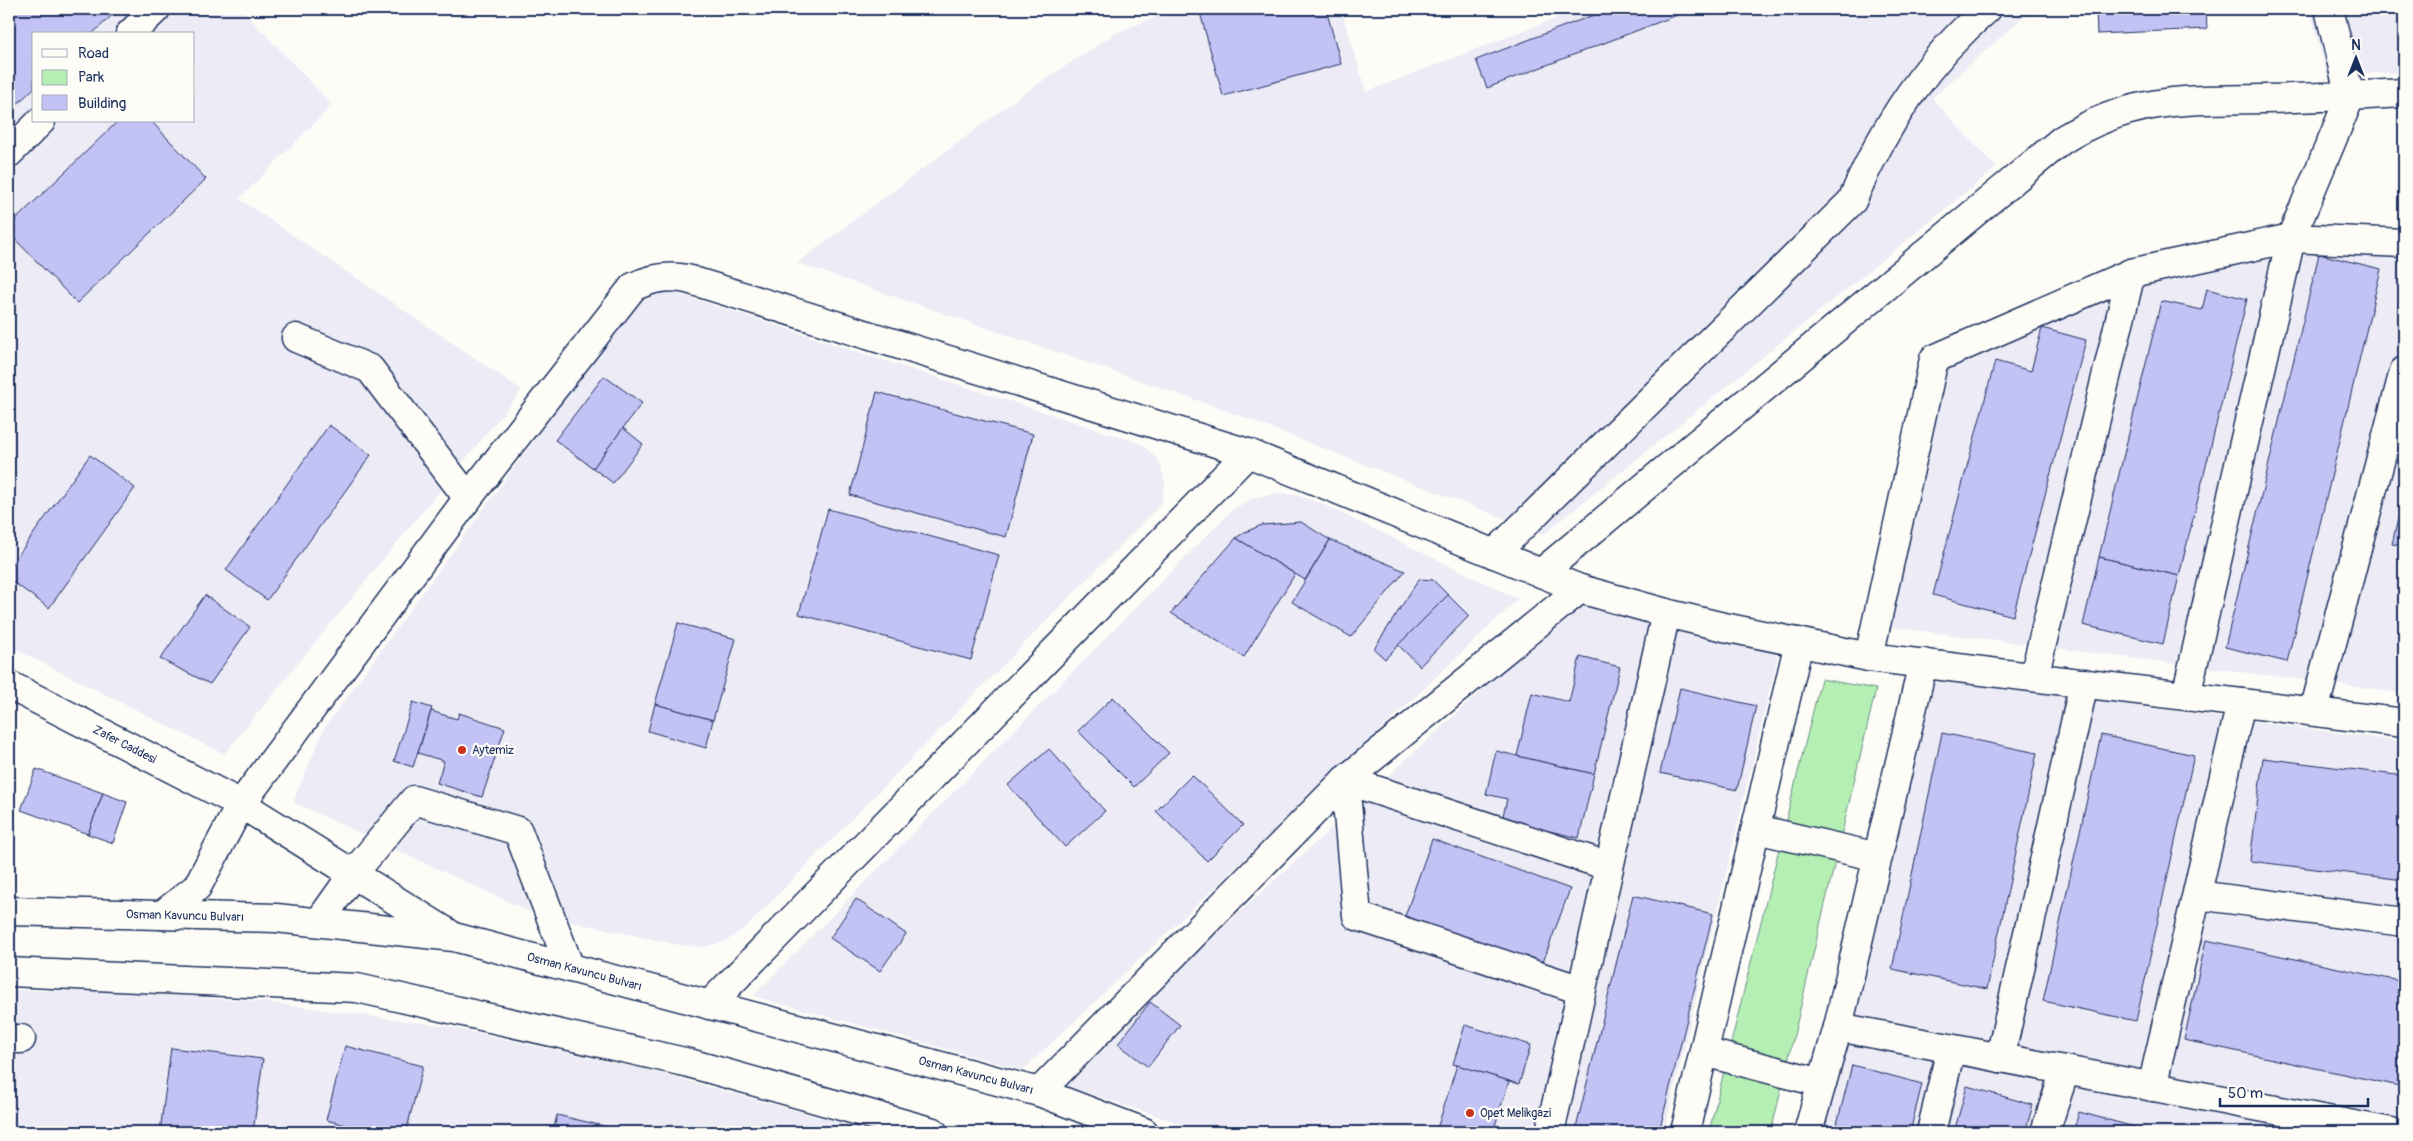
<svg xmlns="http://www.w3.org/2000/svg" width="2413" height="1141" viewBox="0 0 2413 1141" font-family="Pangolin,sans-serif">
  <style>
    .built { fill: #ecebf6; fill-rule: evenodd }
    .green { fill: #b6efb3; stroke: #688f88 }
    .building { fill: #c3c2f4; stroke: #1b2f5e }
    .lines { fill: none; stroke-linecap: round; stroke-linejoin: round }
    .minor-casing { stroke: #1b2f5e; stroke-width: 31 }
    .highway-casing { stroke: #1b2f5e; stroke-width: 31 }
    .minor { stroke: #fdfcf7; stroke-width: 28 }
    .highway { stroke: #fdfcf7; stroke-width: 28 }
    .poi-dot { fill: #c8321e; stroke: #fdfcf7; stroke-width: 2 }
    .labels { text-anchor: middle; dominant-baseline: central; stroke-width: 4.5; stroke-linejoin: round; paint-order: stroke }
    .street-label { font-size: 12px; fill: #1b2f5e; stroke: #fdfcf7 }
    .poi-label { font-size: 12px; fill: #1b2f5e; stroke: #fdfcf7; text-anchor: start }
  </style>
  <rect width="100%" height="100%" fill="#fdfcf7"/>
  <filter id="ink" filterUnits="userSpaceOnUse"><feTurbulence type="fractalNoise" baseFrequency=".02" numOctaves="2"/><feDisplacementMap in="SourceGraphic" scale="10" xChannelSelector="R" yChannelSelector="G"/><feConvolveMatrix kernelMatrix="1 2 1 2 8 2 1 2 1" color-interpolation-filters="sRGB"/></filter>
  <g filter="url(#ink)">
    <g class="built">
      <path d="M9 9H241L332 105 239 199 522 390 224 754 9 646ZM34 34H194V121H34Z"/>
      <polygon points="1176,9 1341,9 1366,92 1580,9 2032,9 1932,98 1996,168 1544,534 1217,407 797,263 1023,94 1116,33"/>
      <polygon points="2310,9 2404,9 2404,73 2326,73"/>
      <polygon points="2277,225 2404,245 2404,693 1862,623 1945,340"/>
      <polygon points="670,291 1142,444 1156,458 1161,466 1165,485 1161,504 745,928 726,941 704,947 680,945 535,914 293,802 325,727 630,308 651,294"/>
      <polygon points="1279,493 1293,494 1320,503 1518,599 1023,1070 753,996 1232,510 1253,498"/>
      <polygon points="1580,600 1778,655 1664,1132 1205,1132 1055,1082"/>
      <polygon points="1929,678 2404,742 2404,1132 1816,1132"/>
      <polygon points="9,990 112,992 265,1002 450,1027 650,1071 875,1132 9,1132"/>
    </g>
    <polygon class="green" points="1821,679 1876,689 1771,1132 1709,1132"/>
    <g class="building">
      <polygon points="9,9 119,9 92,34 34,34 34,88 9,112"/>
      <polygon points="1199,9 1326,9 1341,64 1223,96"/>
      <polygon points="1609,9 1693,9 1487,88 1476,60"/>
      <polygon points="2096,9 2206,9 2207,29 2097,34"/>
      <polygon points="118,121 151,121 206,179 77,303 9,233 9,226"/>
      <polygon points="2319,254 2381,269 2287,662 2225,647"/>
      <polygon points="2207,289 2247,299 2179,576 2099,557 2161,301 2202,310"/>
      <polygon points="2042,328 2086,340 2013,616 1933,595 1995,361 2031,371"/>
      <polygon points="604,376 642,403 593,468 555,440"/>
      <polygon points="877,392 1033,434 1006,537 850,495"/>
      <polygon points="329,425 371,455 267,600 226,570"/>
      <polygon points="623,428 643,444 613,483 593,468"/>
      <polygon points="90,455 135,488 49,608 9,579 9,568"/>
      <polygon points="2401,506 2404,507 2404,546 2392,544"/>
      <polygon points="828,509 999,555 971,660 799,614"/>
      <polygon points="1301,522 1330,540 1305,580 1236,538 1245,532 1262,525"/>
      <polygon points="1236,538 1295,574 1244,657 1171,613"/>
      <polygon points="1330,540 1405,571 1351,637 1292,602"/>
      <polygon points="2099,557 2179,576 2163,644 2083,625"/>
      <polygon points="1419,579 1433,580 1448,595 1385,659 1374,649"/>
      <polygon points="205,595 250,627 210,684 160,659"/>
      <polygon points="1448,595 1469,616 1420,666 1398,645"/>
      <polygon points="678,623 736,639 713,720 655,704"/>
      <polygon points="1580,657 1620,667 1594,774 1517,756 1532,693 1569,702"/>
      <polygon points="1680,688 1756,706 1737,790 1660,773"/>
      <polygon points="1113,697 1169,753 1134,787 1078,731"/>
      <polygon points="413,702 432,708 413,767 394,761"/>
      <polygon points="655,704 713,720 706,748 648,731"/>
      <polygon points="431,711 457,719 459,713 505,728 482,797 437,783 444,761 418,753"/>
      <polygon points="1942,733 2037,753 1987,989 1892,969"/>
      <polygon points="2101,735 2194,755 2136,1021 2043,1001"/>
      <polygon points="1049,749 1105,811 1065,847 1008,785"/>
      <polygon points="1496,751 1594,774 1579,838 1502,820 1507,799 1486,794"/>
      <polygon points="2263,758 2404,776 2404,880 2250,861"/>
      <polygon points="36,769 103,793 88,834 21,810"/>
      <polygon points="1192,775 1243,825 1207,861 1156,811"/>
      <polygon points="103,793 127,802 113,843 88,834"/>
      <polygon points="1432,839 1570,889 1542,965 1405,916"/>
      <polygon points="1633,895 1713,914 1659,1132 1575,1132"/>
      <polygon points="856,899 906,934 880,971 830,938"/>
      <polygon points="2206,940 2404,982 2404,1087 2184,1040"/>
      <polygon points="1150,1002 1180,1025 1148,1067 1118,1044"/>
      <polygon points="1465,1025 1531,1045 1519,1084 1453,1064"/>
      <polygon points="345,1046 423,1066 406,1132 373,1132 326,1120"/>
      <polygon points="171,1048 263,1059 253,1132 160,1132"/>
      <polygon points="9,1050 16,1050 9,1108"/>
      <polygon points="1457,1065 1509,1081 1493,1132 1436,1132"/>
      <polygon points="1852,1065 1922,1084 1910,1132 1835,1132"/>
      <polygon points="1967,1086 2033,1105 2025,1132 1954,1132"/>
      <polygon points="2079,1112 2153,1132 2073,1132"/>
      <polygon points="557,1115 629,1132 553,1132"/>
    </g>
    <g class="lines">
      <defs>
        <g id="minor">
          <polyline points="130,34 156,9"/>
          <polyline points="9,153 41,121"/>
          <polyline points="296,338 370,369 468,498"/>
          <path d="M1494 554 1852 201C1883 127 1926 61 1987 9"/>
          <path d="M1541 573 2062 140C2131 97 2185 100 2263 99 2310 98 2357 96 2404 93"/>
          <polyline points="1869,657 1934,359 2131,273 2291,238 2404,243"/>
          <polyline points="2034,677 2131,273"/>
          <path id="s1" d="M9 685 241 804"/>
          <polyline points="2186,696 2291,238 2350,97 2329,9"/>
          <polyline points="2314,711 2404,371"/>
          <polyline points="1756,829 1878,857"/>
          <polyline points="2197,895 2404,922"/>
          <path d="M162 915 197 887 241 804 468 498 633 287C651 278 667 275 687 279L1248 453 1580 589 1666 613 1724 627 1869 657 2404 723"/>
          <polyline points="319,922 353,874 414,800 518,831 570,968"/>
          <polyline points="1581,990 1357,916 1345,780 1608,866"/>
          <polyline points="709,1005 1248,453"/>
          <polyline points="1838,1027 2391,1132"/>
          <polyline points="9,1039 21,1039"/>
          <polyline points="1704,1052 1822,1083"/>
          <polyline points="2000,1058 2084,683"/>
          <polyline points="2152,1087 2241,703"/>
          <polyline points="1039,1092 1345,780 1580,589"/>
          <polyline points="1550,1132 1666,613"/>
          <polyline points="1685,1132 1799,642"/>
          <polyline points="1808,1132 1838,1027 1923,663"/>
          <polyline points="1931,1132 1951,1049"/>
          <polyline points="2045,1132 2065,1070"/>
        </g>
        <g id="highway">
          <polyline points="241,804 448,933"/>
          <path id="s2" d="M9 911 276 918 454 937 1039 1092 1144 1132"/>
          <polyline points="9,972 357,988 689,1063 933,1132"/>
        </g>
      </defs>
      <use href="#minor" class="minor-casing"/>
      <use href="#highway" class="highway-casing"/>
      <use href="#minor" class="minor"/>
      <use href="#highway" class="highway"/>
    </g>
  </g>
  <g class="poi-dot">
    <circle cx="462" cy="750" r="5"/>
    <circle cx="1470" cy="1113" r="5"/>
  </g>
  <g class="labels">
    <g class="street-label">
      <text stroke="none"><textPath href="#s1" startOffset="130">Zafer Caddesi</textPath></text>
      <text stroke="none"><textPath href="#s2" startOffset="176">Osman Kavuncu Bulvarı</textPath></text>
      <text stroke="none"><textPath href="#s2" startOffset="581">Osman Kavuncu Bulvarı</textPath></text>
      <text stroke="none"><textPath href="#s2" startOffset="986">Osman Kavuncu Bulvarı</textPath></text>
    </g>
    <g class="poi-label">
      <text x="472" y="750">Aytemiz</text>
      <text x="1480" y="1113">Opet Melikgazi</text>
    </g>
  </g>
  <rect width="2413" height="1141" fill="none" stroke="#fdfcf7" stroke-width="30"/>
  <rect x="15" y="15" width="2383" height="1111" fill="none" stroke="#1b2f5e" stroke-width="2" filter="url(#ink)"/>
  <rect x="32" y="32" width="162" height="90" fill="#fdfcf7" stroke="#a3aaba"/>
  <rect x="42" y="49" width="25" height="8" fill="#fdfcf7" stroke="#a3aaba"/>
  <text x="78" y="58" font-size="15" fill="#1b2f5e">Road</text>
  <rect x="42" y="70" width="25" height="15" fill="#b6efb3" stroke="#a3aaba"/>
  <text x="78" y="82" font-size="15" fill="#1b2f5e">Park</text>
  <rect x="42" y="95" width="25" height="15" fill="#c3c2f4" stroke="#a3aaba"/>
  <text x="78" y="108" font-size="15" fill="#1b2f5e">Building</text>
  <g transform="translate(2356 58)" stroke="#fdfcf7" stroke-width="4" paint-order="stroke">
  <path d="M0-4L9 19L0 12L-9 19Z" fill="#1b2f5e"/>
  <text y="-8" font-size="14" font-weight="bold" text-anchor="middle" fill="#1b2f5e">N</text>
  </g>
  <path d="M2220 1098v8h148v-8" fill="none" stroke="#1b2f5e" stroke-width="2.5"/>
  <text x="2228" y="1098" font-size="15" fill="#1b2f5e" stroke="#fdfcf7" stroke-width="4" paint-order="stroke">50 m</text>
</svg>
